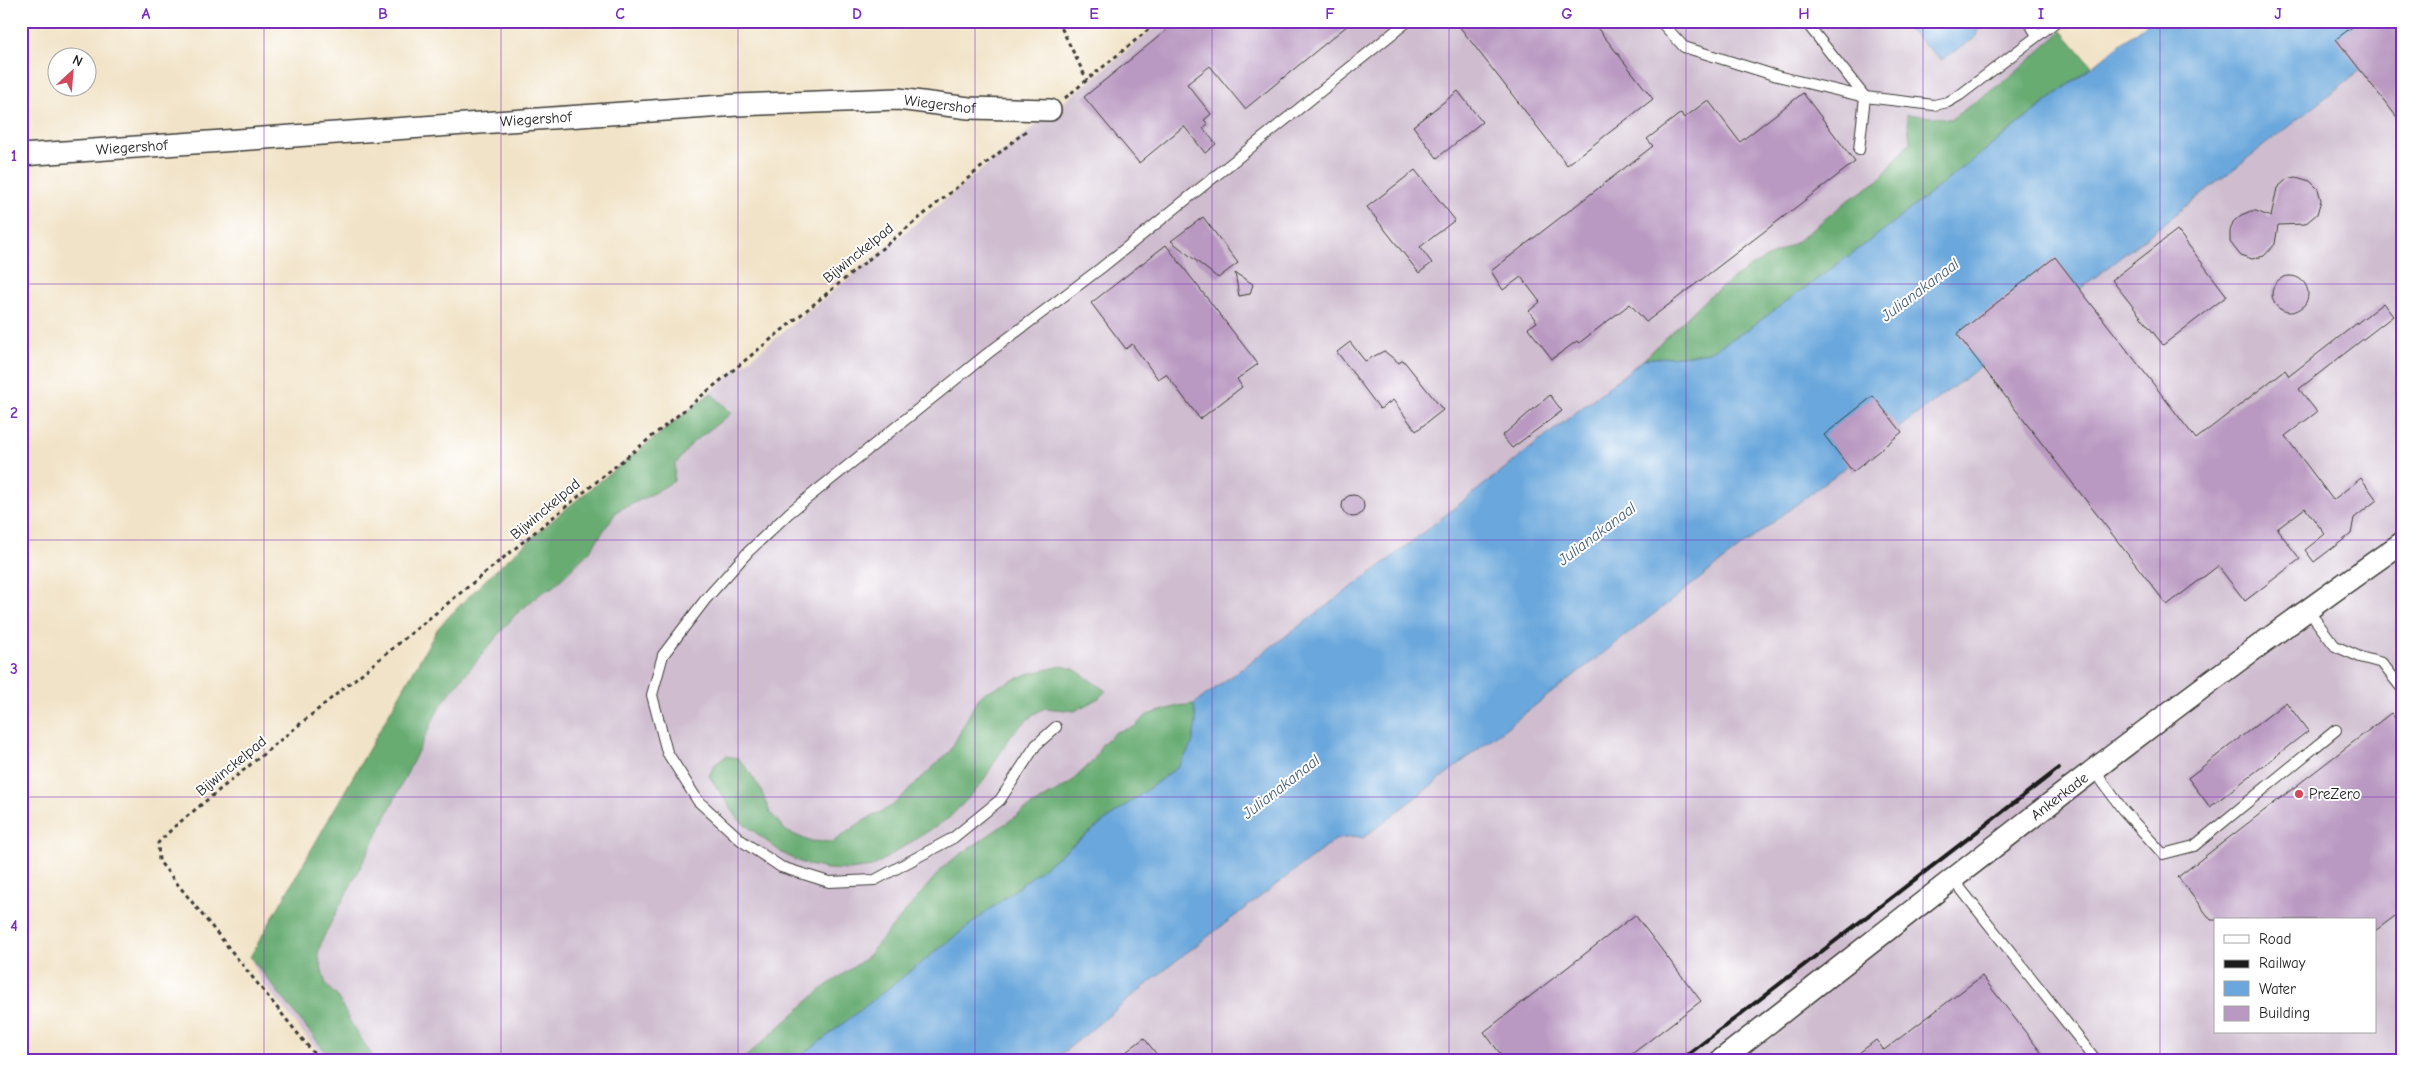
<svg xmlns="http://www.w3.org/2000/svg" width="2424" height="1081" viewBox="0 0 2424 1081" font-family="'Comic Neue',sans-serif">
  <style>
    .industrial { fill: #cfbdcf; fill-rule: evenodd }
    .forest { fill: #68ac72; stroke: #426447 }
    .water { fill: #6ba7dc; stroke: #44627c }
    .building { fill: #b999c1 }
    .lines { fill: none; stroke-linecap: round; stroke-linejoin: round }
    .lane-casing { stroke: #3c3a36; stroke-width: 12 }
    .street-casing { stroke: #3c3a36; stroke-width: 24 }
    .path { stroke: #3c3a36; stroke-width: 3; stroke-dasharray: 4 4; stroke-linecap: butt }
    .lane { stroke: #fff; stroke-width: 10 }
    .street { stroke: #fff; stroke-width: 21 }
    .rail { stroke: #1c1c1c; stroke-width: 4 }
    .grid { fill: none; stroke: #7b2cbf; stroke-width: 1; stroke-opacity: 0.55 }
    .poi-dot { fill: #d1495b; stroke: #fff; stroke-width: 2 }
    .labels { text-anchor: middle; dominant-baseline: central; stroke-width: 4; stroke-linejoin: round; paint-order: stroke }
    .street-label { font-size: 15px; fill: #1c1c1c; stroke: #fff }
    .poi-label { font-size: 15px; fill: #1c1c1c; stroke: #fff; text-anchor: start }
    .water-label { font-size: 16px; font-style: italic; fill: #405b72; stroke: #fff }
    .neatline { fill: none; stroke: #7b2cbf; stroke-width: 2 }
    .grid-label { font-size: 16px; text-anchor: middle; font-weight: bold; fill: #7b2cbf }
  </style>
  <rect width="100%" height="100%" fill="#fff"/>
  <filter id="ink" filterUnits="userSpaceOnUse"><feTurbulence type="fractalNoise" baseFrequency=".02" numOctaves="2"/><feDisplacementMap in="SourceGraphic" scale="10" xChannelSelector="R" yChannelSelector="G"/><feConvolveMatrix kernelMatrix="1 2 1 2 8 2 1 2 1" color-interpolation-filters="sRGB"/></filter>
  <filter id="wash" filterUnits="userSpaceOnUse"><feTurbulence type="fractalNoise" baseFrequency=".0096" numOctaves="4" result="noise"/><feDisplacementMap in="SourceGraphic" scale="20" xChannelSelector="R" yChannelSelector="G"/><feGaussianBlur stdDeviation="1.12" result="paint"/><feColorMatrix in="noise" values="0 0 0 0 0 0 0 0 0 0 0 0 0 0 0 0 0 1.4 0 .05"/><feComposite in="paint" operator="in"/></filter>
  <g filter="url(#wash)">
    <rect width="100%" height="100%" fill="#f1e3c7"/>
    <g class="industrial">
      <polygon points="1163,21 2050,21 2062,31 2092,66 2017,124 1644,359 1387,561 1194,704 1196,723 1179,766 1078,841 796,1060 325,1060 261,981 250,957 438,628 461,604 551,522"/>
      <path d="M2403 37V1060H1054L1177 960 1335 840 1355 836 1363 838 1798 503 1976 370ZM2215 920H2375V1032H2215Z"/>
    </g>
    <g class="forest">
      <polygon points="2062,31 2092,66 1880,233 1746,331 1709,352 1692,355 1644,359 1708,297 1753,265 1795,243 1846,202 1879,180 1910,142 1907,114 1951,119 2014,74"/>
      <path d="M711 393 732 413 693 442 675 465 674 481 647 497 617 511 589 552 554 586 540 594 515 615 449 694 439 708 375 839 322 940 318 954 326 985 337 996 352 1025 375 1060H332L250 957 438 628C519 540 618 468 711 393Z"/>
      <polygon points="1062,666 1074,669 1106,691 1099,698 1075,711 1045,708 1034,714 1012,734 980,786 949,818 872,867 850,870 827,869 804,864 782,853 739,820 709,776 714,765 726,756 738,758 746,767 760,788 770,812 786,831 809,841 833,842 861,822 892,806 950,751 977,700 985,692 1027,674"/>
      <polygon points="1194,704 1196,723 1192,745 1179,766 1078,841 796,1060 742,1060 823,988 865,959 945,865 1031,806 1069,784 1094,760 1102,744 1116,732 1134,727 1147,715 1178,706"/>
    </g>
    <g class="water">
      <polygon points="1900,21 1972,21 1978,30 1975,38 1941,60"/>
      <polygon points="2150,21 2403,21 2403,37 1976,370 1798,503 1363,838 1355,836 1335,840 1177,960 1054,1060 796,1060 1078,841 1179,766 1192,744 1196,723 1194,704 1387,561 1644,359 1692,355 1709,352 1746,331 1880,233"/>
    </g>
    <g id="blocks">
      <g class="building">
        <polygon points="1178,21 1353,21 1245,109 1210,66 1187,84 1211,114 1204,120 1208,124 1203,128 1216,144 1205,153 1184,126 1139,163 1084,97"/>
        <polygon points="1455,21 1592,21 1653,99 1567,165"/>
        <polygon points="2360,21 2403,21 2403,125 2336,39"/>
        <polygon points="1458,91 1482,122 1437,158 1413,126"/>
        <polygon points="1803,93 1855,162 1646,322 1630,304 1579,343 1577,341 1552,359 1528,328 1537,322 1529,311 1540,302 1521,277 1503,290 1491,271 1653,146 1647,139 1681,113 1684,118 1708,100 1740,142"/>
        <polygon points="1415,170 1455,220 1420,247 1432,263 1419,273 1367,207"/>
        <polygon points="2296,177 2310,181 2318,189 2321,200 2317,214 2305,224 2278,225 2275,244 2264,256 2252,259 2240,255 2230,242 2230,231 2233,222 2241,215 2251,211 2256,211 2271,217 2277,188 2287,179"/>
        <polygon points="1203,217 1238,263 1218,278 1171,241"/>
        <polygon points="2177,230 2227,296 2163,345 2112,280"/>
        <polygon points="1166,245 1258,364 1237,379 1242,387 1200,419 1166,374 1158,379 1132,344 1126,349 1091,303"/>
        <polygon points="2055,257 2196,439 2285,370 2289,376 2383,303 2393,316 2299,389 2317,412 2285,436 2333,500 2361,478 2377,500 2354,518 2351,534 2314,562 2305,550 2325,534 2305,508 2277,529 2300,559 2245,601 2218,566 2167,605 1957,334"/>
        <polygon points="1235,273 1253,284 1250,294 1239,296"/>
        <circle cx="2290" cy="294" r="18"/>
        <polygon points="1350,342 1365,361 1384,351 1399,363 1403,360 1443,410 1416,431 1393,400 1380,409 1337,352"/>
        <polygon points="1550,395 1562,411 1512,448 1502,436"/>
        <polygon points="1873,396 1902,432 1853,472 1824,435"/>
        <circle cx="1353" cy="506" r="11"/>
        <polygon points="2286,702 2308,731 2210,807 2188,778"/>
        <polygon points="2391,713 2403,729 2403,910 2375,931 2375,920 2211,920 2178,877"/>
        <polygon points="1635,915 1701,1001 1624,1060 1505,1060 1484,1032"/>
        <polygon points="1982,976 2047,1060 1850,1060 1876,1040 1884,1050"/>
        <polygon points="1144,1038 1161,1060 1116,1060"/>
      </g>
    </g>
  </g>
  <g filter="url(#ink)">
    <use href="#blocks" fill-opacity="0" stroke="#3c3a36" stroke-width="1"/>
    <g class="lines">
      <defs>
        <g id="lane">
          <polyline points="1660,21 1684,47 1777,76 1865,97 1934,105 1948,102 1960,95 2057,21"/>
          <polyline points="1805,21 1865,97 1859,150"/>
          <polyline points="2028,21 2037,35"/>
          <polyline points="2307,609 2335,646 2360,657 2382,663 2403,690"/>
          <polyline points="1056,727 1036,745 1000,800 953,838 875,880 829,882 781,867 742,841 698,801 667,752 652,695 663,655 705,600 748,552 789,513 987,354 1101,268 1408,21"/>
          <polyline points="2094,770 2123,810 2163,854 2194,846 2336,730"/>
          <polyline points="1953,879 2096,1060"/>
        </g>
        <g id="street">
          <path id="s1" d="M21 155 737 105 898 99 969 108 1050 110"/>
          <path id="s2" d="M1721 1060C1946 885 2169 706 2403 542"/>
        </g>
      </defs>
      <use href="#lane" class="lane-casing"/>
      <use href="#street" class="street-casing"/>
      <g class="path">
        <polyline points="1058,21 1087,80"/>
        <polyline points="1065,98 1159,21"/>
        <polyline points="319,1060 159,861 158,843 174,827 1027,130"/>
      </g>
      <use href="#lane" class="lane"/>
      <use href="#street" class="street"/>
      <polyline class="rail" points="1681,1060 2058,769"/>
    </g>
  </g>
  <path class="grid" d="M264 21V1060M501 21V1060M738 21V1060M975 21V1060M1212 21V1060M1449 21V1060M1686 21V1060M1923 21V1060M2160 21V1060M21 284H2403M21 540H2403M21 797H2403"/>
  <circle class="poi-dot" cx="2299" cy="794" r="5"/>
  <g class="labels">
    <g class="street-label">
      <text stroke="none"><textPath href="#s1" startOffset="921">Wiegershof</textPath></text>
      <text stroke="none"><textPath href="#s1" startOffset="516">Wiegershof</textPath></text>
      <text stroke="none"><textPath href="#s1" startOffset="111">Wiegershof</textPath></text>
      <text transform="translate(858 253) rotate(-39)">Bijwinckelpad</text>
      <text transform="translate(545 509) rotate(-40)">Bijwinckelpad</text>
      <text transform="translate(231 766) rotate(-39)">Bijwinckelpad</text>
      <text stroke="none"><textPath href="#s2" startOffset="429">Ankerkade</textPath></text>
    </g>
    <g class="poi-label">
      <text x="2309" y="794">PreZero</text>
    </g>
    <g class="water-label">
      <text transform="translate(1920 290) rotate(-37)">Julianakanaal</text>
      <text transform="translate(1597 534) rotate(-37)">Julianakanaal</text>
      <text transform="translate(1281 787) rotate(-38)">Julianakanaal</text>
    </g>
  </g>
  <rect width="2424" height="1081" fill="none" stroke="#fff" stroke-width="55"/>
  <rect x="2214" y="918" width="162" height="115" fill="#ffffff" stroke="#a4a4a4"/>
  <rect x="2224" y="935" width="25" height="8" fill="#ffffff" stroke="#a4a4a4"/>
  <text x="2259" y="944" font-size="15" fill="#1c1c1c">Road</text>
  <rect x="2224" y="960" width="25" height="8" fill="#1c1c1c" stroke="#a4a4a4"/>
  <text x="2259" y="968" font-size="15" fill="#1c1c1c">Railway</text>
  <rect x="2224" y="981" width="25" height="15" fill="#6ba7dc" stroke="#a4a4a4"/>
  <text x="2259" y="994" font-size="15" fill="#1c1c1c">Water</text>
  <rect x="2224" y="1006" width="25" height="15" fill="#b999c1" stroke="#a4a4a4"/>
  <text x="2259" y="1018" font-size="15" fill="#1c1c1c">Building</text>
  <g transform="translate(72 72) rotate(26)"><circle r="24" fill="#ffffff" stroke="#a4a4a4"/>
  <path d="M0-4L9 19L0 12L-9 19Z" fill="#d1495b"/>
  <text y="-8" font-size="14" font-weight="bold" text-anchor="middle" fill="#1c1c1c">N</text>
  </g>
  <rect x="28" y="28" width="2368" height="1026" class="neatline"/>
  <g class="grid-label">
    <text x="146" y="19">A</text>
    <text x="383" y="19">B</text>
    <text x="620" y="19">C</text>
    <text x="857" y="19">D</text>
    <text x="1094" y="19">E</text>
    <text x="1330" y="19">F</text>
    <text x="1567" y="19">G</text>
    <text x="1804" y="19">H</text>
    <text x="2041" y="19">I</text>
    <text x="2278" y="19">J</text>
    <text x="14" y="161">1</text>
    <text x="14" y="418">2</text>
    <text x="14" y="674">3</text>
    <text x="14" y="931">4</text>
  </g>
</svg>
